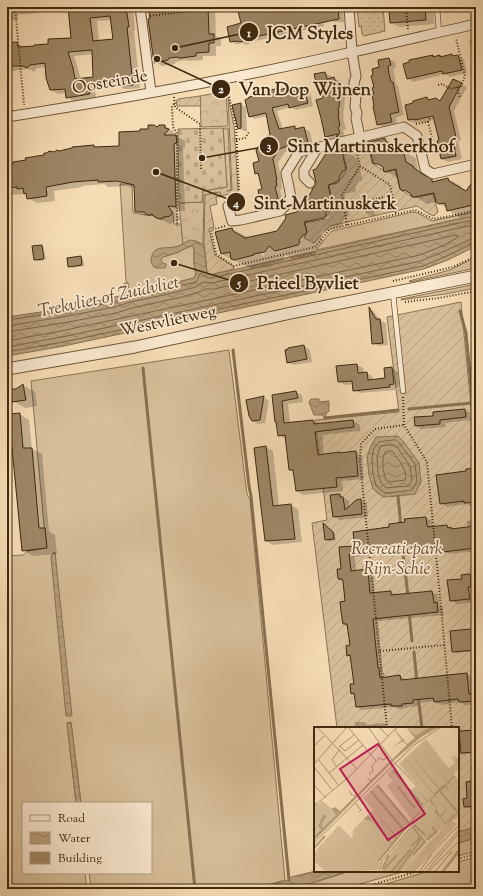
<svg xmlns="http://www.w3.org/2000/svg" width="483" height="896" viewBox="0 0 483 896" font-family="'Sorts Mill Goudy',serif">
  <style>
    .grass { fill: #d7be99; stroke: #8b7454 }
    .forest { fill: url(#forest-crowns); stroke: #8b7454 }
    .cemetery { fill: url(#cemetery-stones); stroke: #8b7454 }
    .park { fill: url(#park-dots); stroke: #8b7454 }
    .garden { fill: url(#garden-furrows); stroke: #8b7454 }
    .water { fill: url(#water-waves); stroke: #887050 }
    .shadow { fill: #0003; fill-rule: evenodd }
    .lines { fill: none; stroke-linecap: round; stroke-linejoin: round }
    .shore { stroke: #7c6445; stroke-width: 1 }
    .stream { stroke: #887050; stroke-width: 3 }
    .building { fill: #9e8665; stroke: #3f290e; fill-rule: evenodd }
    .service-casing { stroke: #6d5638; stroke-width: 6 }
    .minor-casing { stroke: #6d5638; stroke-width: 11 }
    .tertiary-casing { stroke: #6d5638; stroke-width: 13 }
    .path { stroke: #3f290e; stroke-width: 2; stroke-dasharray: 1 2; stroke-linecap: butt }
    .service { stroke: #f9e8cf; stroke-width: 4.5 }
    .minor { stroke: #f9e8cf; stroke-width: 9 }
    .tertiary { stroke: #f9e8cf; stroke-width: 11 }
    .labels { text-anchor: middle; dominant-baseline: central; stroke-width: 3.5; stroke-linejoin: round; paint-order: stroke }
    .street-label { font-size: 17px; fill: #3f290e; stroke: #f9e8cf }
    .park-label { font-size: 17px; font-style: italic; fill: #654e31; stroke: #f9e8cf }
    .water-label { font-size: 18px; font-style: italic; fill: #634c2f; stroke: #f9e8cf }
    .inset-river { fill: none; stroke: #b89f7c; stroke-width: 2 }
    .inset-road { fill: none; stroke: #ad9472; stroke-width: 1 }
    .view { fill: #c2185b; fill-opacity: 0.15; stroke: #c2185b; stroke-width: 2 }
    .inset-edge { fill: none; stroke: #3f290e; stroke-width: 2 }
    .leader { fill: none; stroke: #3f290e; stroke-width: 1.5 }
    .callout-dot { fill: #3f290e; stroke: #f9e8cf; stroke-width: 1.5 }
    .mark-label { font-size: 12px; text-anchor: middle; font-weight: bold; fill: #fff }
    .callout-label { font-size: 18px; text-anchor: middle; font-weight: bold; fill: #3f290e; stroke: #f9e8cf; stroke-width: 3.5; stroke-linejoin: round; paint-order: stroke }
  </style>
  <defs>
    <pattern id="forest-crowns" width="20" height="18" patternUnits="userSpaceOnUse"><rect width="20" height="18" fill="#d7be99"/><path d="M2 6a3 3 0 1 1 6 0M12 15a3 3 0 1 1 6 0" fill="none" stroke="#baa383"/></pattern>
    <pattern id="cemetery-stones" width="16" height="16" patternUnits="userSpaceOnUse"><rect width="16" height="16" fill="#d7be99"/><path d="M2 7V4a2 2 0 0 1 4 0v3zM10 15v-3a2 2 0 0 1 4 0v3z" fill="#baa383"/></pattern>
    <pattern id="park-dots" width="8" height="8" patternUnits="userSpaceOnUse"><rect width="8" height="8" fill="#d7be99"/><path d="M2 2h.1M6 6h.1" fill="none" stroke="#baa383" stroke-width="1.8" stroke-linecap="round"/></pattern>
    <pattern id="garden-furrows" width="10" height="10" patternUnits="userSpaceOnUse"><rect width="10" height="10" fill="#d7be99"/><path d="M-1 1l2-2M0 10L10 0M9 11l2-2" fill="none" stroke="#baa383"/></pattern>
    <pattern id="water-waves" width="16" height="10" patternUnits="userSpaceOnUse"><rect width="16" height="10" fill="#b89f7c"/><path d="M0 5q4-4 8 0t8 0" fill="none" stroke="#978264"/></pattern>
  </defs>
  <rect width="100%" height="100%" fill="#f6dcb5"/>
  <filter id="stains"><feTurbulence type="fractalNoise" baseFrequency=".005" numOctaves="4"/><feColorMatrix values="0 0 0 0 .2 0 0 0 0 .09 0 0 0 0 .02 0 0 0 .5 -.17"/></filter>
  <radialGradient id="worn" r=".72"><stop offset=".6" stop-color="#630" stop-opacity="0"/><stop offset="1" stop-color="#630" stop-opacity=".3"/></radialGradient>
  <g class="grass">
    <path d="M120 184H132L133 213C139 214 145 215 151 215 158 217 161 224 169 214H173L174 224H181L183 244C174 249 172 247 163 249 159 249 156 251 153 253L162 263 160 259 163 257 179 252 184 249 192 245 194 247V264L196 274 194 278 162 286 130 293H129L128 283 126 281Z"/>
    <polygon points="413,212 418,213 432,221 474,212 476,218 468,217 316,250 329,234 332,231"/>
    <polygon points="476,257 476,268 410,282 409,281 450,270"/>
    <polygon points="476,284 476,288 445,294 401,300 401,299"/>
    <polygon points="229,350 247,494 250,500 285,880 253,889 91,889 89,873 151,873 151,803 81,803 71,722 67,723 76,803 23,803 23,873 85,873 87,889 7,889 7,556 23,555 28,551 46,548 31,381"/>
    <polygon points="476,838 476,851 458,856 458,843"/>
    <polygon points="476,857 476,889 369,889 429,871 458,871 458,862"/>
    <polygon points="350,871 406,871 342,889 293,889"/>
  </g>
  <g class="forest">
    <polygon points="226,91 228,126 201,127 200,96"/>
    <path d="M228 97 234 126 238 190 235 198 233 193 221 196 220 192 204 195 203 245C194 240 192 238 183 244L179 203 202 202 203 191 227 187 223 128H228L231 190 227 191 232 190Z"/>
  </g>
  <polygon class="cemetery" points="223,128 227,187 203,191 202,202 179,203 178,129"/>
  <polygon class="park" points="357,7 383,7 385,31 364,36 362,34 361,26 359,27"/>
  <g class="garden">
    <polygon points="200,96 201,106 177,106 176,101 178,99"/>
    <polygon points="367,142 372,163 386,172 395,170 400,189 414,198 433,194 438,212 434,216 429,214 417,206 330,226 314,243 304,238 307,232 305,223 325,219 333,205 329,185 338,183 347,169 342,148"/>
    <polygon points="220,192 221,196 216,197 217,204 210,206 214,227 209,229 215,255 233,266 234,269 210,275 207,272 204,243 205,195"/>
    <polygon points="461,302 474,438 476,452 476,827 458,832 458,728 337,728 312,523 327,520 315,420 399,412 387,317"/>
  </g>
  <g class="water">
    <path d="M468 217 476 218V246L448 260 424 269 64 346 7 356V317L61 309 124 295V283H128V291L130 293 162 286 194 278 196 274 194 264V247L192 246 184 249 179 252 163 257 161 259C161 262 162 263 166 264V265L165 268H156L154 267 151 262C151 258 152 252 156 250 162 246 171 249 178 246 183 245 187 240 192 240 196 241 200 243 204 245L207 272 210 275Z"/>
    <polygon points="311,399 319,399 319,402 329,401 329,411 326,414 325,418 322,415 314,415 309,402"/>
    <polygon points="398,436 403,441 419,463 421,482 415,494 398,496 383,497 373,489 369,475 367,457 371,446 376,437"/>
    <polygon points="55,552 72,716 66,716 51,557 53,553"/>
    <polygon points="71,722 81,803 76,803 67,723"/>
    <polygon points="476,827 476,838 458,843 458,832"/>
    <polygon points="316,871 350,871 293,889 253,889 289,880 291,877"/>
  </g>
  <g class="shadow">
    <polygon points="7,7 37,7 37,13 18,15 18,20 7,21"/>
    <path d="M54 7H133L135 30 134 31 140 88 130 89H124L121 87 95 89 96 98 74 101 67 97 66 93 58 94 51 90 46 67 37 68 34 72 31 70 27 69 7 72V43H17L24 47V48L49 45 72 39 69 11 61 12ZM111 20 114 40 99 41 97 21ZM93 54 94 78 81 79 74 56Z"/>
    <polygon points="149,7 215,7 216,36 221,39 221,46 216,46 216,56 203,56 203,60 189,61 185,60 176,62 175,64 162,66 155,62"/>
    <polygon points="239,7 318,7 324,26 250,42 249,44 246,45 243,43 236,44 231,41 242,24"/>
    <polygon points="328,7 343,7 344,22 335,22 329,19"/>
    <polygon points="390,7 433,7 434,24 400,27 391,23"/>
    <polygon points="476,38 476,54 475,49 471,47 469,40"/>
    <polygon points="451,55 454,57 458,56 464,59 467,73 450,77 445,74 413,82 408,78 433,56 435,57 440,56 442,57"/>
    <polygon points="389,59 395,62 396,68 393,69 395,78 396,85 398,86 404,115 396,117 397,125 384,128 378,124 375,95 375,88 380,68"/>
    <polygon points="325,73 331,76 332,79 334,78 340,81 341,86 343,87 345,95 344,111 343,111 344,118 343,118 346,129 343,130 345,136 331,140 326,137 325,99 321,84 317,82"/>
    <polygon points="454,80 467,87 454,111 461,140 458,141 462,159 448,162 442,159 440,141 435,120 422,123 420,122 415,123 409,120 427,98 431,100 440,102"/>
    <polygon points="279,89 281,91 285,90 288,91 297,89 300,90 304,89 310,92 313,106 296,110 291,107 277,111 283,129 294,127 299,130 304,128 310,132 313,145 301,147 285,152 278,163 282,182 281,183 282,189 280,190 283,201 281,202 283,208 269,212 263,208 263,190 260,176 256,173 272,136 267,116 255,119 250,116"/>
    <polygon points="240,104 246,107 247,131 244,131 238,128"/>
    <polygon points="165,126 173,131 174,133 177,135 176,136 185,141 185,148 183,148 185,211 175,211 181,219 177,222 176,221 170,224 160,219 157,219 152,216 145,216 136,211 135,188 126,186 108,187 104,184 82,186 82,187 54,191 55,201 37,203 28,198 28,195 26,194 11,195 13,206 7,209 7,172 59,152 94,146 97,148 120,146 141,132"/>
    <polygon points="385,139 398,146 398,150 400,151 403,151 416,158 418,170 425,174 434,182 448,179 461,186 461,189 467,192 476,178 476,214 460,218 448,210 447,208 437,202 427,204 401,188 399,178 398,178 385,171 385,168 374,162"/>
    <path d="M341 149 358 159 362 179 361 181H359L355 188 356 190 354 192 344 194 349 216 346 217 342 223 343 225 341 227 321 232 323 242 322 244H320L316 250V252L315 255 293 260 286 255 282 261 270 264V265L252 269 240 263H239L222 254 232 229 249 238 278 232 298 213ZM329 216V218L316 221V219ZM267 246H270L263 256 261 255Z"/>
    <polygon points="366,208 369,208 374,211 375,214 374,216 371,216 366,213 365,211"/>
    <polygon points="41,247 43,261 38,261 35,260"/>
    <polygon points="43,247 44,248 46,260 45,260"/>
    <polygon points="81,257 83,258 84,266 72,268 69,266"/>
    <polygon points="370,309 374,312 380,320 386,323 388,345 379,346 373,343"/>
    <polygon points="304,346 310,350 312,362 294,365 288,362"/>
    <polygon points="476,355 476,373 475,356"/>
    <polygon points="357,365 363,368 364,373 367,373 372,376 373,380 386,378 392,368 398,372 399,387 395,388 395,390 360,393 354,390 354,384 345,385 339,381 337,367"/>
    <polygon points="23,385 35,392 37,406 25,408 13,401 17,390"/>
    <polygon points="296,392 302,395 303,402 288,404 290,423 313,421 319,424 353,421 360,425 360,431 322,435 324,455 355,452 362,456 364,479 342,481 343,491 303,495 297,491 295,473 290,470 286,439 279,435 277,423 276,422 273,396"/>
    <polygon points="263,397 269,401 265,423 258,424 252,421"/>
    <polygon points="465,410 470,413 471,420 445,423 445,427 421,429 416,426 434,417"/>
    <polygon points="19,414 29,420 32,449 42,454 49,531 55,535 57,554 33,556 23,550 13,454 10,454 7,452 7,415"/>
    <polygon points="266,447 273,451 279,506 291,505 298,509 302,542 273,545 266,541"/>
    <polygon points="476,469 476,505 470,506 467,504 447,507 441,503 467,472"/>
    <polygon points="340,495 349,501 349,507 356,501 361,500 367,503 368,517 339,520 334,516"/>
    <polygon points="426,518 432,521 432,528 447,526 453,530 467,528 467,521 476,520 476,551 449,554 444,550 429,552 424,549 404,551 405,553 380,555 379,554 355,557 356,571 367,570 373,573 375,594 391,592 396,595 432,592 438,595 439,605 443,607 444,615 378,621 383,672 384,673 385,678 400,676 406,680 467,674 473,678 473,680 476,680 476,704 465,705 461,702 440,705 434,701 419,703 419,706 407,707 408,708 398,709 394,707 362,710 357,707 355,695 351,693 355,685 351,657 348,655 351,646 349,627 344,624 346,602 344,582 339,579 343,570 340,548 356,546 390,528 406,523"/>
    <polygon points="326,526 335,534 336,540 329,541 326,539"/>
    <polygon points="470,575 476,578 476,602 457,604 451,600 463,579"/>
    <polygon points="476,629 476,651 456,653 453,651 451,632"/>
    <polygon points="355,722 363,722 366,723 366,725 383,723 386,724 386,728 356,728"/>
    <polygon points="476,731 476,753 458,755 458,741 461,741"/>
    <polygon points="467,782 476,782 476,807 468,808 465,807 469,799"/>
  </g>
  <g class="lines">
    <g class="shore">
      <path d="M7 320 62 312 114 302 125 299 128 297 163 290 196 282C199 279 198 275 201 273L208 278H211L468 221H476"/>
      <polyline points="7,326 62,317 115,307 130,302 164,295 196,287 203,282 212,283 468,226 476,227"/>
      <polyline points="7,332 63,323 116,313 132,308 182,297 199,292 205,289 214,289 456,235 458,236 457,238 442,246 420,255 61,331 7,341"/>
      <polyline points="7,347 62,337 421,261 445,251 471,239 476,238"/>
      <polyline points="7,352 63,342 423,266 447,256 473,243 476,243"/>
      <polygon points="396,440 400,444 415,464 417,481 412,490 397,492 385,493 376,486 373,474 372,457 374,448 379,442"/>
      <polygon points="394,445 397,447 410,466 412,480 408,486 386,488 381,483 378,473 377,458 379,450 381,446"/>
      <path d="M391 451 393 452C399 461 408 470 405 480L389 482 386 480C383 471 381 461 385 452Z"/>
    </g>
    <g class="stream">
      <polyline points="460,311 466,333 476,439"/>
      <polyline points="233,350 249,486 251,496 289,880"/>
      <polyline points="143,368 195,889"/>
      <polyline points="409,409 472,403"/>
      <polyline points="325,418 398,410"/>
      <polyline points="398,496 401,527"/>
      <polyline points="402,544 408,596"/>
      <polyline points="409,612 412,641"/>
      <polyline points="414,652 417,682"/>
      <polyline points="418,696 422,728"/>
    </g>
  </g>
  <g class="building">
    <path d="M68 7H125L126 13H127L129 27H127L133 85 122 86H116V84L88 85 90 94 66 98 65 89 50 90 46 78 45 63 30 65 27 68 23 66H7V43L17 42 18 47 34 46V45L48 44V39L71 38ZM110 16 113 39 93 41 90 18ZM92 50 93 77 75 79 73 68 68 52Z"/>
    <polygon points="148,7 208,7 209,34 214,34 214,43 209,43 209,52 196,53 196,56 181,58 179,58 178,57 169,58 168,60 154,63 148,19 150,18"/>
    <polygon points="237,7 338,7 339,19 245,39 243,41 240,42 237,41 230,42 227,27 241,23"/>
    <polygon points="390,7 425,7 426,20 390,23 389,10 390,10"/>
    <polygon points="452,54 452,56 458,55 462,70 443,74 442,71 407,79 403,64 409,62 409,60 433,55 433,57 440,55 440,57"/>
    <polygon points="389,58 391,65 388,66 389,74 391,82 393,82 399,112 390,114 392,122 377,125 373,106 374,106 372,94 374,94 372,88 374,87 371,76 373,75 372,69 379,67 378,60"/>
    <polygon points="325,72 327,79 334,77 336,83 338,83 340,91 339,108 338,108 339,115 338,115 340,126 338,127 340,133 338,134 338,136 336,137 338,134 325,137 321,118 316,100 323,98 319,81 316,82 314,74"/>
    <polygon points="453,79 462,83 449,107 456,137 453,138 456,156 441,159 437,141 439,140 433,116 415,120 415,119 408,120 405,105 413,103 413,101 427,97 428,100 436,98 440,101"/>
    <polygon points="279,88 279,90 286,88 286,90 297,88 298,90 304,88 308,103 289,108 288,104 272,108 279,129 295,126 295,129 304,127 308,142 296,145 295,144 279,149 273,159 277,180 276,180 277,186 275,187 278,198 276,199 277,205 262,209 258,190 262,189 258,173 255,174 253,163 259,161 256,150 265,137 270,135 266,113 249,117 245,100 249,98 249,97 255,96 255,94"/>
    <polygon points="241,103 241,128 238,129 232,105"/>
    <polygon points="148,125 154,125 157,127 159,125 165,125 165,128 169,129 164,135 176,135 177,143 174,144 176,207 168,206 173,213 168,217 166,216 160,219 155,217 152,214 150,215 148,215 144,212 135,212 134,185 117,181 98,182 98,180 73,182 46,187 47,196 27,199 26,193 24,194 23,188 17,189 17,187 10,188 7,171 7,165 13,164 13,162 26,160 25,158 44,155 44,153 47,153 49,151 54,152 57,150 59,151 72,148 72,147 94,145 94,147 119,146 119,132 140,131 140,129 148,129"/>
    <polygon points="385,138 386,142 401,150 403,150 406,162 413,166 413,167 422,174 432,179 432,182 448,178 449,181 466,191 476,177 476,203 474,203 473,205 447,211 445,203 439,204 436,202 434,193 414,197 411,196 411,194 405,190 403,191 400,189 396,169 384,172 383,167 378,164 376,164 373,163 368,142"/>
    <polygon points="341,148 346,169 344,171 342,172 339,178 339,180 337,182 328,185 333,206 329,207 326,213 326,215 324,218 304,222 307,232 305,235 303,235 299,240 300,242 298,245 275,251 269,246 265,252 253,254 254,255 234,260 231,259 230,252 221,254 215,232 232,228 233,231 245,238 277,231 286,218 285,215 297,212 312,191 312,189 314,187 316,182 313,170 316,169 325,155 326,152"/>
    <polygon points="42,245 44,259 34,260 32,246"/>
    <polygon points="81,256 82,265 68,267 67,258"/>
    <polygon points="369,307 376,319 380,319 383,343 372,344"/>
    <polygon points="304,345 307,359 287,363 285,350 288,349 288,348"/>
    <polygon points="357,364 358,373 367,372 368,380 385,378 384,368 392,367 394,384 389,385 390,387 353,391 352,381 338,382 336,366"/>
    <polygon points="23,384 26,400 12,402 11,389 16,389"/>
    <polygon points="296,391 298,398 282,401 284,423 313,420 314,424 353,420 354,427 315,432 318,455 339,452 339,453 356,451 358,476 336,478 337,487 296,491 293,470 289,470 285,435 278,436 276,422 275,422 272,395"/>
    <polygon points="264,396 260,420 252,421 249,416 246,400"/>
    <polygon points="465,409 466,417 440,420 440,424 415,426 414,417 433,416 433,412"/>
    <polygon points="20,413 23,448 32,448 39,528 45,528 47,548 22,551 12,448 7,448 7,439 11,439 9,414"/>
    <polygon points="266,446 273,506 291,504 295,539 265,541 254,448"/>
    <polygon points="476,468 476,480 475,480 476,502 464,503 464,501 440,504 436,475 466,471 466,469"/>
    <polygon points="340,494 340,497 343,497 345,510 356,500 361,499 362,514 333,517 330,495"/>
    <polygon points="426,517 427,526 428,526 428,527 447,525 448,528 451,527 451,529 476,526 476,548 443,552 442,547 422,549 422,546 399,548 399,550 374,553 374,551 349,554 351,571 368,569 370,593 391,591 391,595 432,591 434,603 437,602 438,612 373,619 378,668 379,668 380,678 400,675 401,680 467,673 469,694 476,693 476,701 459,702 458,699 434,702 433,698 413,700 413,703 402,704 402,706 391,706 391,704 356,707 354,693 351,694 350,684 354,684 350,655 347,656 346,646 350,645 347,624 343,624 341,611 340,602 345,601 343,581 342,579 338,579 337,569 341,569 339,547 355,546 353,532 389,527 389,524 405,522 404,519"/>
    <polygon points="323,523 333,532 334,539 325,540"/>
    <polygon points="470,574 471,587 468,587 470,599 450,601 447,580 462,579 461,575"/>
    <polygon points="471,629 472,640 476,640 476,650 452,652 450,631"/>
    <polygon points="476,730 476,752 461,753 459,731"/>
    <polygon points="474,781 476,806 464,807 463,799 467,798 466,782"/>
  </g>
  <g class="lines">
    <defs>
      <g id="service">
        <polyline points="437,7 439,32"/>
        <polyline points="393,293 403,391"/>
      </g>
      <g id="minor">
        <polyline points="140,7 151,92"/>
        <polyline points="349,7 352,52 356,76 354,83 356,95 355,107 357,113 356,118 360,138"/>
        <path d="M7 117C123 99 238 78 352 52 394 43 435 33 476 24"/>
        <polyline points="310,183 304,177 304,170 318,147"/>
        <polyline points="228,206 232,221 241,220 280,211 285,206 291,197 286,173 299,152 404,127 417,136 425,169 433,174 472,165"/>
      </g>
      <polyline id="tertiary" points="7,369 135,347 291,313 476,276"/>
    </defs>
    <use href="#service" class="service-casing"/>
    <use href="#minor" class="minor-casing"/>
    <use href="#tertiary" class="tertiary-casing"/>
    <g class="path">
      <polyline points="13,7 15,8 24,105"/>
      <polyline points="406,7 408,30"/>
      <polyline points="150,16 190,11"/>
      <polyline points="438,85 442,84 451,89 461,86 465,76 456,38"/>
      <polyline points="457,87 460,98"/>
      <polyline points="227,88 236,126 239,190 235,200"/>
      <polyline points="174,97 175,107 200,124 201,170"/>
      <polyline points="174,104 172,107 173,127 176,132 177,136 177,226"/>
      <polyline points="428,122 430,118"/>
      <polyline points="416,124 428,122 433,141"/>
      <polyline points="236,140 245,138 249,132"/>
      <polyline points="360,166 390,185 396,214"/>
      <polyline points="344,207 392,195"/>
      <polyline points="347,225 342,195 360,166 356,148"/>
      <polyline points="225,226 211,230 216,254 234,266 315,247 330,229 415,210 433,219 451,216 476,210"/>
      <polyline points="393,281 453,267 476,256"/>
      <polyline points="405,302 439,298 476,291"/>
      <polyline points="403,397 404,425 427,462 441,607 452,728"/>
      <polyline points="380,651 444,645"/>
      <polyline points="387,728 360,462 361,444 375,429 404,425"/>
      <polyline points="458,859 476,854"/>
      <polyline points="358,889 419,871"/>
    </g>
    <use href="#service" class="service"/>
    <use href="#minor" class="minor"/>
    <use href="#tertiary" class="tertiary"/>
  </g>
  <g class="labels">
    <g class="street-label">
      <text transform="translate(110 83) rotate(-10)">Oosteinde</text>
      <text transform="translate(168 322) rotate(-12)">Westvlietweg</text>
    </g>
    <g class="park-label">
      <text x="397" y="550">Recreatiepark<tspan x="397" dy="20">Rijn-Schie</tspan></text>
    </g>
    <g class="water-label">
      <text transform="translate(109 298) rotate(-12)">Trekvliet of Zuidvliet</text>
    </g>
  </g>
  <g transform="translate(314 727)">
    <rect width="145" height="145" fill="#f6dcb5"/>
    <path d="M112 12 140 49 132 57 141 50 145 55V84L140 82 143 86 134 94 145 85V90L138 94 143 97 98 145H88L133 98 87 145H83L108 112 111 115 94 136 133 97 113 114 98 97 106 88 96 96 117 73 123 80 117 73 125 65 137 77 127 64 132 58 126 62 120 57 124 64 121 67 117 64 120 68 114 74 101 60 113 75 109 79 96 63 103 58 85 37ZM140 29 145 31V42L139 47 135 41 141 36 138 31ZM63 58 95 96 78 116 54 88 59 83 49 71ZM50 92 59 95 77 117 64 133 66 136 64 143 12 145 1 131 12 121 9 118 27 100 38 112 39 103Z" fill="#d7be99"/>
    <path d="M25 98 65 141 64 143 52 131 38 145H35L52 129 32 145 50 128 39 116 23 129 38 114 26 102 9 118 12 121 1 131 12 145 0 134V128L5 120ZM97 99 108 111 83 145H77L97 122 94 118 97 119 105 112 95 101Z" fill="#d7be99"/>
    <path d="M92 0H114V1L102 10ZM0 73 3 78 8 74 12 77 22 88 0 108Z" fill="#d7be99"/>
    <path d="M78 42 109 80 98 93 73 59 79 54 73 47ZM97 100 105 112 77 145H67L70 135Z" fill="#d7be99"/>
    <path d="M84 0 82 4 93 17 101 11 92 0 102 9 114 1 125 0 107 10 79 34 0 114V109L7 102 4 99 9 88 13 89 9 94 8 101 22 88 10 73 17 82 21 80 26 84 41 69 37 68 34 62 39 68H43L56 54 54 52 52 55 54 51 57 53 93 18 89 14 78 21 88 13 81 4ZM108 22 134 54 140 49 126 31 145 54 141 50 135 55 139 60 135 56 132 58 136 66 131 60 127 64 145 85 135 95 131 97 127 91 132 96 138 90 133 83 126 91 121 85 122 81 126 89 132 83 124 73 138 89 143 86 125 65 122 68 124 72 121 69 117 73 123 81 115 74 65 135 64 133 77 117 59 95 50 92 54 88 78 116 82 110 69 95 60 83 83 110 113 75 101 60 114 74 120 68 93 34 88 38 92 34 91 31 112 57 116 54 112 57 120 67 124 62 96 26 125 61 134 55ZM145 121V126L130 145H127Z" fill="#b89f7c"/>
    <path class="inset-river" d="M79 43 109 79M63 58 95 96M84 60 93 71M57 64 89 102M93 72 101 81M100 98 111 108M113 113 122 105 118 100M97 119 105 112 104 110M0 121 11 109M99 128 111 115 109 112M68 142 75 128M70 142 83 128M77 145 97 122M83 145 108 111 98 99"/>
    <path class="inset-road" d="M34 0 62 34M54 0 78 33 102 58M65 0 74 9M4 1 43 42M0 19 10 9M26 19 31 24 45 13M25 20 40 8M5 33 25 59M0 37 33 0M0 40 19 64M23 40 18 33 26 22M15 46 49 18M55 47 59 44 58 39 65 31 69 33 72 31M0 58 12 71M41 76 47 83 45 85M0 79 36 49 83 0M0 116 100 18 127 0M115 144 145 114M65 145 68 134 95 102M99 145 145 98M105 145 118 127M108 145 145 103M112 145 145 106M121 145 138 124"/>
    <path class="view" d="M64 17 111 87 74 113 26 42Z"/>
    <rect width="145" height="145" class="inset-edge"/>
  </g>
  <path class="leader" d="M175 48L249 32M157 59L221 89M202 158L269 146M156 172L236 202M174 263L239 283"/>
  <g class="callout-dot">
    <circle cx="175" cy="48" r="4"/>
    <circle cx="157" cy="59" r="4"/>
    <circle cx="202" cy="158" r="4"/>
    <circle cx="156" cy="172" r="4"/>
    <circle cx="174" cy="263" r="4"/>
    <circle cx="249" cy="32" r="10"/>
    <circle cx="221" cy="89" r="10"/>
    <circle cx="269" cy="146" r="10"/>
    <circle cx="236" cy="202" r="10"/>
    <circle cx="239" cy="283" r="10"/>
  </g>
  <g class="mark-label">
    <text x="249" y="37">1</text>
    <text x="221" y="93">2</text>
    <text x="269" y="150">3</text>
    <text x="236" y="207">4</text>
    <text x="239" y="287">5</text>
  </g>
  <g class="callout-label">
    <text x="310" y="39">JCM Styles</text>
    <text x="305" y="95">Van Dop Wijnen</text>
    <text x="371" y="152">Sint Martinuskerkhof</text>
    <text x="325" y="209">Sint-Martinuskerk</text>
    <text x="308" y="289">Prieel Byvliet</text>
  </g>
  <rect width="483" height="896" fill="none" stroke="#f6dcb5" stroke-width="24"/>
  <rect x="8" y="8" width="467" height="880" fill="none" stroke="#3f290e" stroke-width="2"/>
  <rect x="12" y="12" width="459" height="872" fill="none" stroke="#3f290e"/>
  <rect x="22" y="802" width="130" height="72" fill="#f9e8cf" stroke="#af9c82"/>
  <rect x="30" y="815" width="20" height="6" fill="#f9e8cf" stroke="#af9c82"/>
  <text x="58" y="822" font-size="12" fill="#3f290e">Road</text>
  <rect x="30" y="832" width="20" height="12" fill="url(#water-waves)" stroke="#af9c82"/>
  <text x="58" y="842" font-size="12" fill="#3f290e">Water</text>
  <rect x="30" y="852" width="20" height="12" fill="#9e8665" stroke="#af9c82"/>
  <text x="58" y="862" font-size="12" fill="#3f290e">Building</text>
  <rect width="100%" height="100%" filter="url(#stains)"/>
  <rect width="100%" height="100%" fill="url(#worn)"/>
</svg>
